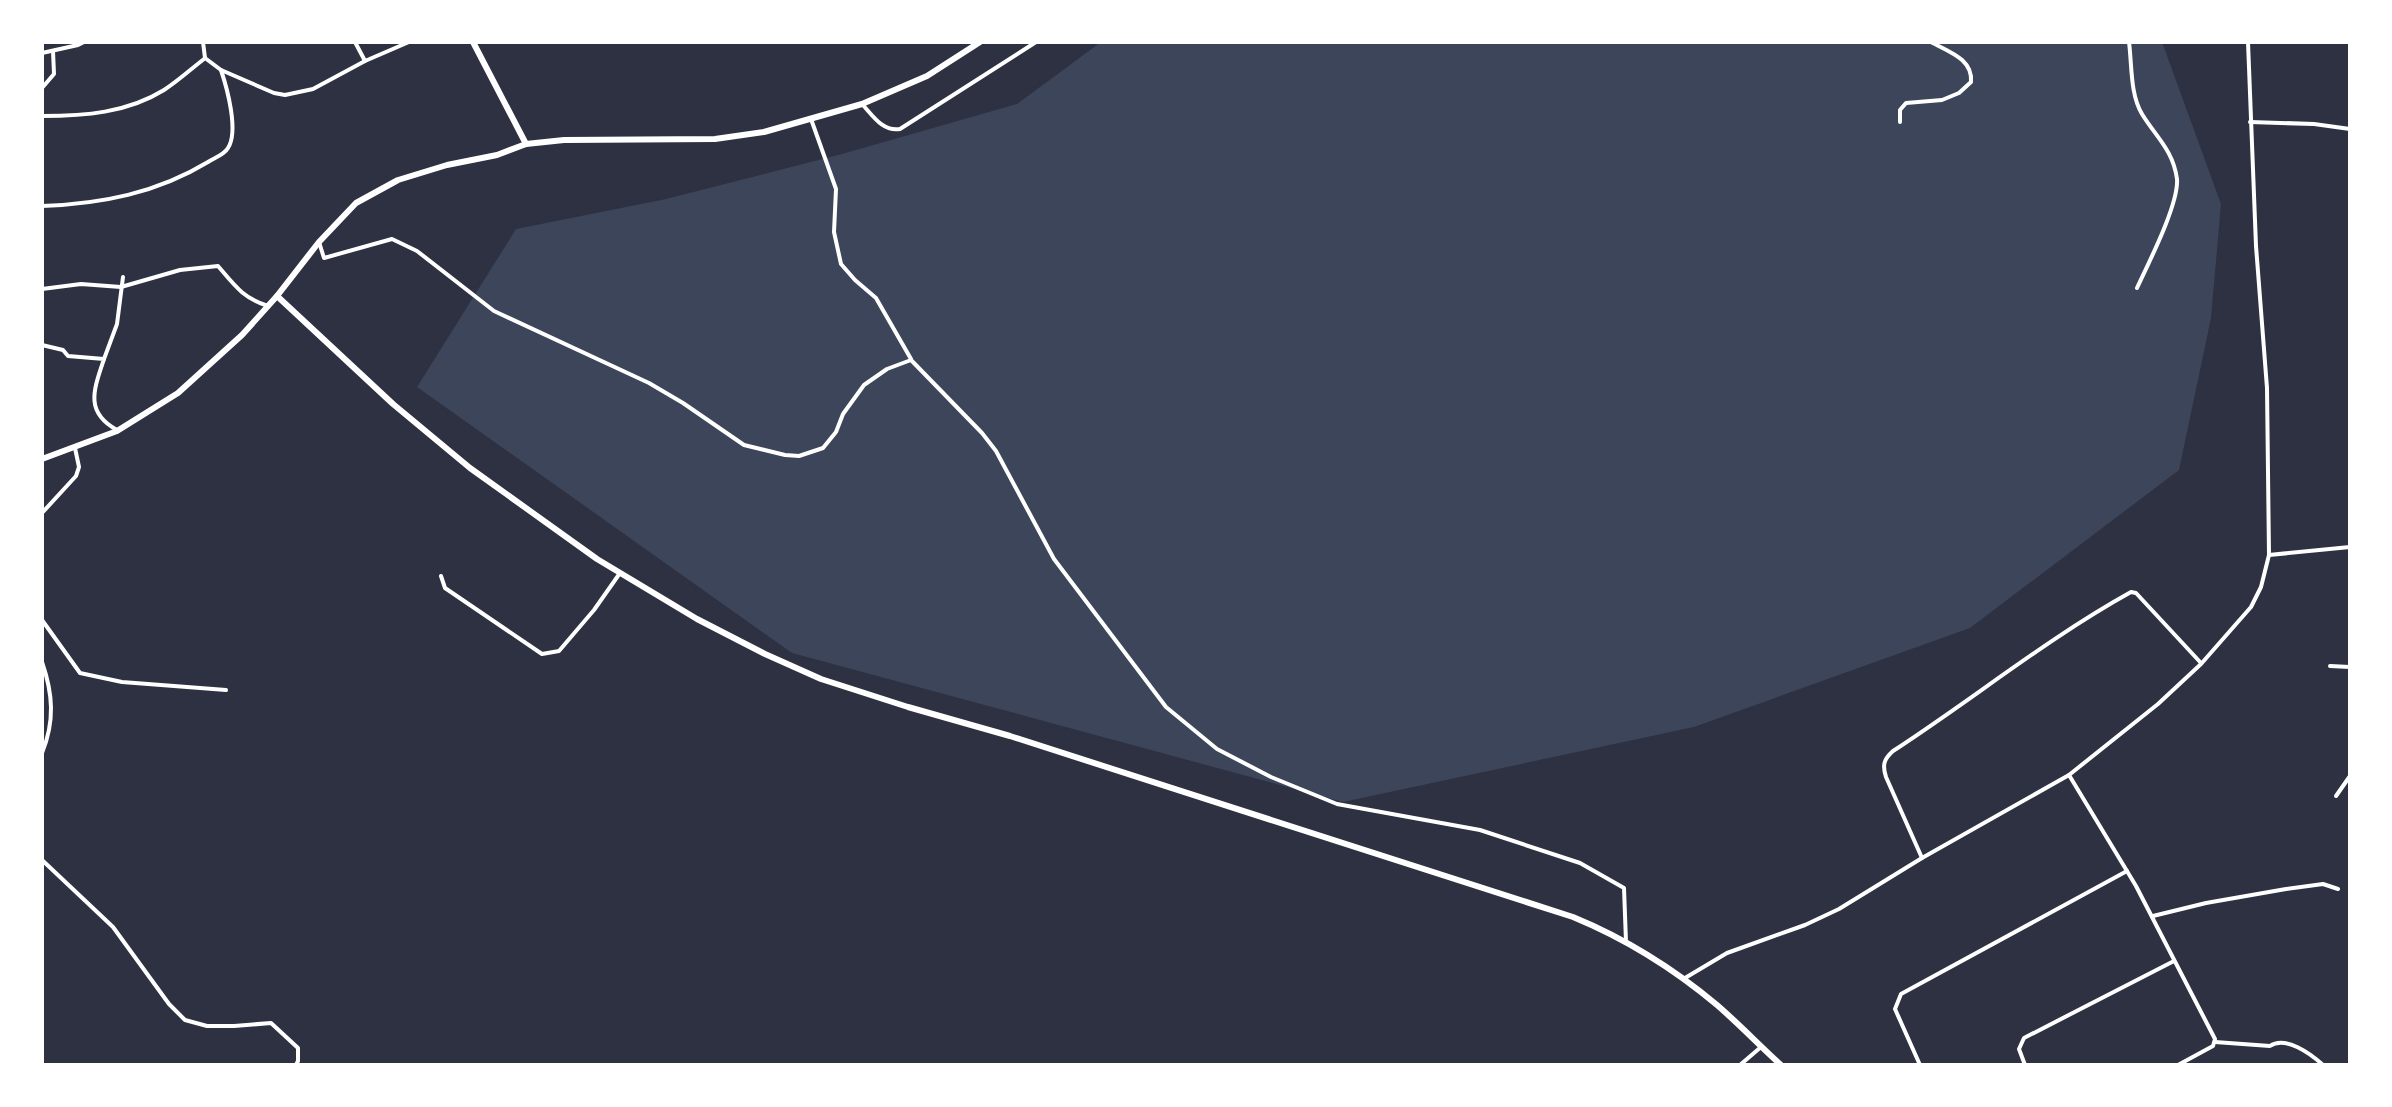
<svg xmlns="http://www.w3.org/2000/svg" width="2392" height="1107" viewBox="0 0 2392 1107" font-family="'Sofia Sans Condensed',sans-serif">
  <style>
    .green { fill: #3c4559 }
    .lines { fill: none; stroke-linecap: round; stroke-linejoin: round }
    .minor { stroke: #fff; stroke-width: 4 }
    .tertiary { stroke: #fff; stroke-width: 6 }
    .secondary { stroke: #fff; stroke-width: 6 }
  </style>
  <rect width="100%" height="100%" fill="#2d3142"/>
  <polygon class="green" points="1101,42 2162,42 2221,204 2211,318 2179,470 1970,628 1694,727 1343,802 792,653 417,387 516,229 666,199 842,154 1017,104"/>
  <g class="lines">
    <g class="minor">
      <polyline points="203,42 205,58"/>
      <polyline points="355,42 365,61"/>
      <path d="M2129 42C2132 65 2130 94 2142 114 2156 137 2173 150 2177 179 2179 204 2148 264 2137 288"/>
      <polyline points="42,53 78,45 84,42"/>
      <polyline points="205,58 221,70 274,93 285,95 313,89 365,61 409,42"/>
      <polyline points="42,88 54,74 53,51"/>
      <path d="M862 104C873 116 883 132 900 129L1036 42"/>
      <path d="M42 116C84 116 127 113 164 90 178 81 191 69 204 59"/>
      <polyline points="811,119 836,189 834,232 841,264 855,280 876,298 911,359"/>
      <path d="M1900 122V110L1906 103 1942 100 1959 93 1971 82C1973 59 1949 52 1931 42"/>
      <polyline points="2250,122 2314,124 2350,129"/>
      <path d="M42 206C101 204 157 193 208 162 214 158 224 155 228 148 239 131 227 88 221 70"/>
      <polyline points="319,242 324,258 392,239 417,251 494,311 649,383 683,403 744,445 785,455 799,456 823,448 836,432 843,414 864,385 887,369 911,360 982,433 996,451 1054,559 1166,707 1217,749 1271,777 1337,804 1480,830 1580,863 1624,888 1626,942"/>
      <path d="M42 289 81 284 121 287 180 270 218 266C235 286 243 298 268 306"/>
      <path d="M42 345 63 350 68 356 104 359C94 389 84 412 117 430"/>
      <polyline points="104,359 117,324 123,277"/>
      <polyline points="42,513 76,476 79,467 75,448"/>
      <polyline points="2269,555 2350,547"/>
      <polyline points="441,576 445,588 542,654 559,651 594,610 620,573"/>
      <polyline points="42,620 80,673 122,682 226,690"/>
      <path d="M42 662C53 694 55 721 42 753"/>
      <polyline points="2330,666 2350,667"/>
      <polyline points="2069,775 2136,886 2215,1039 2213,1046 2178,1065"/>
      <polyline points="2336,796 2350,776"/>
      <path d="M1922 858 1886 777C1882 765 1884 759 1893 751 1973 699 2048 638 2131 592L2136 593 2201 663"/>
      <polyline points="42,860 113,927 169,1004 185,1020 207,1026 234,1026 271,1023 298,1048 298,1061 296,1065"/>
      <polyline points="2153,916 2206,903 2286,889 2323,884 2338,889"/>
      <polyline points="1685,978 1727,953 1805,925 1839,909 1922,858 2069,775 2158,704 2201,664 2251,607 2261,587 2269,555 2267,388 2256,246 2248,42"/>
      <path d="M2215 1042 2270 1046C2285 1035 2311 1054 2323 1065"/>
      <polyline points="1740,1065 1761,1047"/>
      <polyline points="1920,1065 1895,1009 1901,994 2127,871"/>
      <polyline points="2025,1065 2019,1049 2024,1038 2174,961"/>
    </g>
    <polyline class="tertiary" points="473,42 526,144"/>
    <g class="secondary">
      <path d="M277 296 393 404 470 468 597 559 697 619 765 654 821 679 908 707 1010 736 1573 917C1624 938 1674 969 1717 1005 1739 1024 1759 1045 1781 1065"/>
      <polyline points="42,459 117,431 178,393 242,335 277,296 319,242 356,203 398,180 447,165 497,155 526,144 564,140 715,139 764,132 862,104 927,76 980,42"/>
    </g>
  </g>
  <rect width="2392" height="1107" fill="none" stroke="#ffffff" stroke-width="88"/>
</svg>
